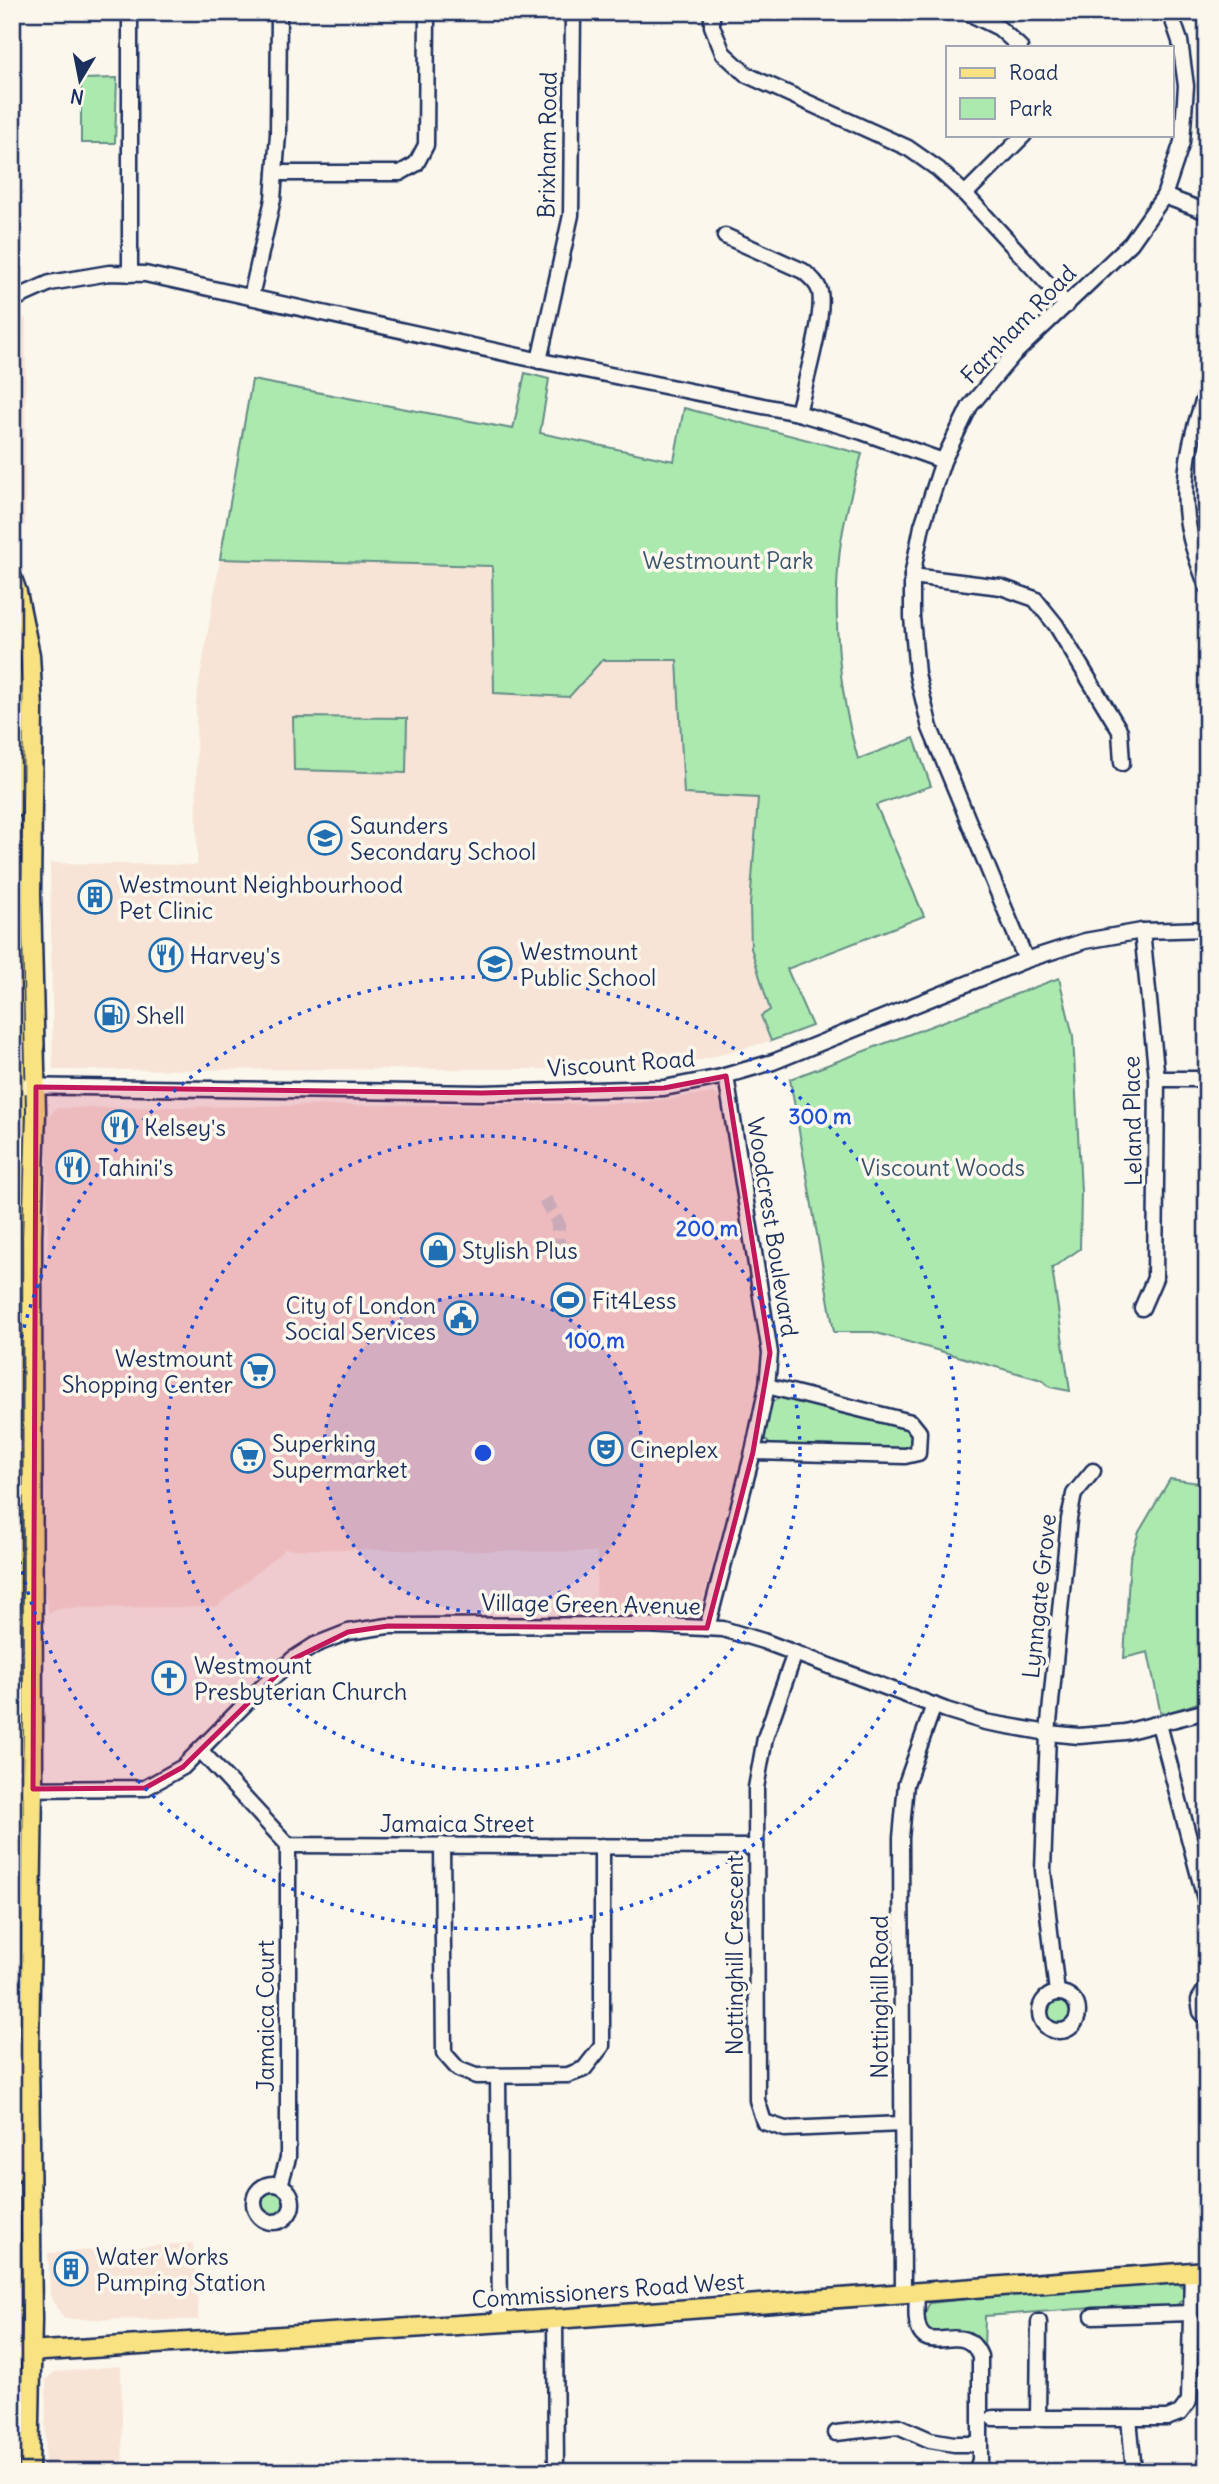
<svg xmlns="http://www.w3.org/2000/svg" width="1219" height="2484" viewBox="0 0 1219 2484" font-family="Delius,sans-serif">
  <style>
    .built { fill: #f8e4d7 }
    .green { fill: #ace9af; stroke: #648c86; stroke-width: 2 }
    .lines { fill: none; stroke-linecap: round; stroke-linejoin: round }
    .minor-tunnel { stroke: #cecfd0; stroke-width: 14; stroke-dasharray: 14 7; stroke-linecap: butt }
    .minor-casing { stroke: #1b2f5e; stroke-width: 19 }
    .major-casing { stroke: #1b2f5e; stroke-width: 23 }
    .minor { stroke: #fbf7ec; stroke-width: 14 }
    .major { stroke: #f8e281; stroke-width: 18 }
    .marked { fill: #c2185b; fill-opacity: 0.2; stroke: #c2185b; stroke-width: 5; stroke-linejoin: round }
    .ring { fill: none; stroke: #1d4ed8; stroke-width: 3.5; stroke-dasharray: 3.5 7 }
    .labels { text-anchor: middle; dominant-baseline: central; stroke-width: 7; stroke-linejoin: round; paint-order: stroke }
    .street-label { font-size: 23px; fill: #1b2f5e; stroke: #fbf7ec }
    .park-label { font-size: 23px; fill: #38546e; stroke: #fbf7ec }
    .poi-label { font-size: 23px; fill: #1b2f5e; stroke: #fbf7ec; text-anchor: start }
    .centre { fill: #1d4ed8; stroke: #fbf7ec; stroke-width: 3.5 }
    .ring-label { font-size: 21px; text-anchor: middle; font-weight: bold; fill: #1d4ed8; stroke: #fbf7ec; stroke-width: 7; stroke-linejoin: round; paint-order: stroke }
  </style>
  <rect width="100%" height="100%" fill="#fbf7ec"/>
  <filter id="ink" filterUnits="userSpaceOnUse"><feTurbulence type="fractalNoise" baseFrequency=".0143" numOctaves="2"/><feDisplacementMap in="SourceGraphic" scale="14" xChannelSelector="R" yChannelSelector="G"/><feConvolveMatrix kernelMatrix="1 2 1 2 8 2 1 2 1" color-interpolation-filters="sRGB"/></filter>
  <g filter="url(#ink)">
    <g class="built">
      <polygon points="26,317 25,527 12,508 12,326"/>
      <polygon points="220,559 492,566 602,660 677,660 684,794 758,797 750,906 751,948 770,1010 761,1016 771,1041 679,1066 539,1069 53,1070 50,863 197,865 196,702"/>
      <polygon points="713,1093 720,1098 756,1321 760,1357 758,1389 749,1432 698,1617 596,1617 597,1552 285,1549 216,1607 60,1608 49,1614 41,1571 44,1372 40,1336 48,1234 47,1119 57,1108 635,1103"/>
      <polygon points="193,2243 199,2320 64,2319 50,2295 48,2253"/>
      <polygon points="121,2366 123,2472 45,2472 46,2379 55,2372"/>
    </g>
    <g class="green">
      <polygon points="117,78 115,143 81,143 81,79"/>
      <path d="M525 373 549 379 540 433 674 461 684 408 862 454C853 485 844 517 840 549 832 616 839 695 858 759L914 738 931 786 876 805 924 916 787 969 812 1026 771 1041 761 1016 770 1010 751 948 750 906 758 798 684 794 677 660H602L569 697 494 693 492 566 220 559 252 380 513 429Z"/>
      <polygon points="293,717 407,718 406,773 294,770"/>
      <polygon points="1059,978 1073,1036 1081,1192 1080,1249 1052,1268 1070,1391 1050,1387 1042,1380 873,1332 834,1332 790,1079"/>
      <polygon points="782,1396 899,1423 908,1429 912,1435 910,1444 904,1449 774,1449 764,1438 771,1403"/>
      <polygon points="1170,1479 1207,1484 1207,1631 1203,1633 1207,1645 1207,1700 1161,1715 1148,1652 1124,1658 1130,1559 1139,1532"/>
      <circle cx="1058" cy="2012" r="13"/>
      <circle cx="273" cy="2204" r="13"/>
      <path d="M1177 2283 1185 2289 1184 2298 1176 2306 1093 2311 1092 2308 985 2316 984 2352 976 2336 970 2332 929 2334C922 2326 924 2311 930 2303L1019 2293Z"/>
    </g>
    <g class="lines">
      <polyline class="minor-tunnel" points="545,1199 558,1223 558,1259"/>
      <defs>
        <g id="minor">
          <polyline points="712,12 712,26 723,53 747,75 908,148 938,169 965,194 1067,305"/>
          <polyline points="966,12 999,28 1020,47"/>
          <polyline points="275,173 400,173 416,164 426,145 427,12"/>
          <polyline points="965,194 1024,135"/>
          <polyline points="1164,196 1207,212"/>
          <path d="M725 236 803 271C810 277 818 283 820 292 825 316 804 387 798 413"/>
          <polyline points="130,274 130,12"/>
          <polyline points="251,297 273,199 278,134 279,12"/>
          <polyline points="12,300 50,283 109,273 145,274 541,361 798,413 862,432 943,461"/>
          <polyline points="539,361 571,215 573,12"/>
          <path d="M1207 391C1189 437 1179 487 1190 535 1194 553 1201 570 1207 587"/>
          <polyline points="912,576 1001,587 1035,599 1056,625 1120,731 1122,763"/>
          <polyline points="1026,960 930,728 917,674 912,617 912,576 922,526 943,461 970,406 1013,355 1131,243 1164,196 1182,142 1186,86 1180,41 1170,12"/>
          <polyline points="1157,1079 1207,1079"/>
          <polyline points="12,1086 482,1093 664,1088 721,1077 773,1062 1026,960 1085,941 1142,931 1207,929"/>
          <polyline points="1142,1308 1155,1278 1157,1079 1142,931"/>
          <polyline points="753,1452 767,1386"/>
          <polyline points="707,1628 753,1452 905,1456 918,1453 919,1432 911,1422 767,1386 770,1353 726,1076"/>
          <polyline points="795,1653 765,1738 756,1788 757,2100 764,2122 785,2129 902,2124"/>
          <polyline points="1159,1724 1205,1899 1207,1913"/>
          <polyline points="200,1750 288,1845 756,1847"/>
          <polyline points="12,1789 145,1788 183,1767 260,1689 293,1659 315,1645 348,1632 388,1626 646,1625 723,1629 763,1641 946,1710 985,1722 1048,1733 1079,1736 1125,1732 1207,1711"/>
          <polyline points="442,1845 444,2053 458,2069 476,2076 568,2075 584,2069 602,2046 602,1846"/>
          <polyline points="1207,1987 1199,2000 1201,2012 1207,2018"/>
          <polyline points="1057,1993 1043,1870 1048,1733 1069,1519 1074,1494 1093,1471"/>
          <circle cx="1059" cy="2012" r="19"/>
          <polyline points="498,2076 500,2323"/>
          <circle cx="273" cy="2203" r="19"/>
          <polyline points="280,2185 288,2158 288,1845"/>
          <path d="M917 2292C917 2303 915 2316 918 2326 926 2358 965 2318 980 2356V2460L976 2472"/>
          <polyline points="903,2294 901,1838 906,1784 934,1705"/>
          <polyline points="1093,2316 1191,2313"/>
          <polyline points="555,2319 556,2472"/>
          <polyline points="993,2418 1167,2418 1180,2413 1189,2401 1192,2272"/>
          <polyline points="1038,2418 1039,2322"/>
          <polyline points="1129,2418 1134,2472"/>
          <polyline points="836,2433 898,2426 930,2440 954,2444 980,2444"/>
        </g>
        <g id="major">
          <polyline points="12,578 17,592 30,655 33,709 31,893 36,1112 32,1237 33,1789 29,2052 32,2319 29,2472"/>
          <polyline points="12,675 15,710 12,809"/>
          <polyline points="12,881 16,1110 13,1237 13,1682 15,1774 12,1910"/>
          <polyline points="12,2044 12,2173"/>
          <polyline points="12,2270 12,2349"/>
          <polyline points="12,2353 555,2319 1207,2271"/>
        </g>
      </defs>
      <use href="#minor" class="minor-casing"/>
      <use href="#major" class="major-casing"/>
      <use href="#minor" class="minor"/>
      <use href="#major" class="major"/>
    </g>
  </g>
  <path class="marked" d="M726 1076 770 1353 753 1452 707 1628 388 1626 348 1632 293 1659 183 1767 145 1788 33 1789 36 1087 482 1093 664 1088Z"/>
  <circle cx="483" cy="1453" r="159" fill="#1d4ed8" fill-opacity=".12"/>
  <g class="ring">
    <circle cx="483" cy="1453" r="159"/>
    <circle cx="483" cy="1453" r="317"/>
    <path d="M13 1379A476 476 0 1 1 13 1527"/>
  </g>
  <defs>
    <symbol id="school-ring" viewBox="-11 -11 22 22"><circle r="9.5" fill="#fbf7ec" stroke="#1f6fb2" stroke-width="1.5"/><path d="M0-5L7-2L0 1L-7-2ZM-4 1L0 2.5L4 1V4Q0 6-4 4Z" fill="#1f6fb2"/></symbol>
    <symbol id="building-ring" viewBox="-11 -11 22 22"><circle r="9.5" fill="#fbf7ec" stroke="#1f6fb2" stroke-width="1.5"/><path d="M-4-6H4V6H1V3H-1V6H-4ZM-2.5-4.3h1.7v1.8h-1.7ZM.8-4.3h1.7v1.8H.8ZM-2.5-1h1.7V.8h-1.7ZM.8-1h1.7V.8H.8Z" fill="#1f6fb2"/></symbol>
    <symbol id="restaurant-ring" viewBox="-11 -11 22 22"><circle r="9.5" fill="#fbf7ec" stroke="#1f6fb2" stroke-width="1.5"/><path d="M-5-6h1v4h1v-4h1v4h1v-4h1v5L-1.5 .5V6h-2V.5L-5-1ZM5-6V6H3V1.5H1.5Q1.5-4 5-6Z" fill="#1f6fb2"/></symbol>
    <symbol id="fuel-ring" viewBox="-11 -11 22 22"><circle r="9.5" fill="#fbf7ec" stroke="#1f6fb2" stroke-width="1.5"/><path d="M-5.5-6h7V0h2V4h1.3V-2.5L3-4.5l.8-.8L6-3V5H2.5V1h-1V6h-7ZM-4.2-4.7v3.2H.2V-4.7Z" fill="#1f6fb2"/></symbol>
    <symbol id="shop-ring" viewBox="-11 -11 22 22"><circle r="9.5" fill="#fbf7ec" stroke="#1f6fb2" stroke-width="1.5"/><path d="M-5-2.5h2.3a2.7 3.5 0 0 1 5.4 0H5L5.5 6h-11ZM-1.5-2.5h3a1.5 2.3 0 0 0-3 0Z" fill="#1f6fb2"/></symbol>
    <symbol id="stadium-ring" viewBox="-11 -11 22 22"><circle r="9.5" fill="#fbf7ec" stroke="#1f6fb2" stroke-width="1.5"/><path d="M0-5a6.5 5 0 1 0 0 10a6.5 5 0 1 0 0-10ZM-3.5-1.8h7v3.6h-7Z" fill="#1f6fb2"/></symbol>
    <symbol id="civic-ring" viewBox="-11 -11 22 22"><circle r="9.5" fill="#fbf7ec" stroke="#1f6fb2" stroke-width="1.5"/><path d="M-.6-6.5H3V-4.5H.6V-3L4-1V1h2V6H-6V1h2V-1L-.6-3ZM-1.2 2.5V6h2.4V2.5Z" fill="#1f6fb2"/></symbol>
    <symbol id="supermarket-ring" viewBox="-11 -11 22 22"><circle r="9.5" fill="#fbf7ec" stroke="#1f6fb2" stroke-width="1.5"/><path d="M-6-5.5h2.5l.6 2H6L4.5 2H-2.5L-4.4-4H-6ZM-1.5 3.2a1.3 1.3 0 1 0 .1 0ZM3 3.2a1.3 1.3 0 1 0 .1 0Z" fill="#1f6fb2"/></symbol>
    <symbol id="theatre-ring" viewBox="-11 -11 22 22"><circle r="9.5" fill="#fbf7ec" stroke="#1f6fb2" stroke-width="1.5"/><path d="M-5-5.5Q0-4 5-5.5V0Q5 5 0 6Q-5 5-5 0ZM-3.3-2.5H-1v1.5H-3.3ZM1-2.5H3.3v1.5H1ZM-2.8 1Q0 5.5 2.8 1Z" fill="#1f6fb2"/></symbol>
    <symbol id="church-ring" viewBox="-11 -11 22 22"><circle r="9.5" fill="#fbf7ec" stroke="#1f6fb2" stroke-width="1.5"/><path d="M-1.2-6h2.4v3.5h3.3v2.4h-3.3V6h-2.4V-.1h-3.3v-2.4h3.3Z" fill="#1f6fb2"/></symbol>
  </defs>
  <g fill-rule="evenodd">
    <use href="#school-ring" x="306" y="819" width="38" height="38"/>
    <use href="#building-ring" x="76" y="878" width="38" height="38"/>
    <use href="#restaurant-ring" x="147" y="936" width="38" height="38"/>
    <use href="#school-ring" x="476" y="945" width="38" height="38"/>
    <use href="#fuel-ring" x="93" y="996" width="38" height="38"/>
    <use href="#restaurant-ring" x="100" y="1108" width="38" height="38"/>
    <use href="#restaurant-ring" x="54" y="1148" width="38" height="38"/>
    <use href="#shop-ring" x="419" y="1231" width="38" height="38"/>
    <use href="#stadium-ring" x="549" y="1281" width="38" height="38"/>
    <use href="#civic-ring" x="442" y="1299" width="38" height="38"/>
    <use href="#supermarket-ring" x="239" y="1352" width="38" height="38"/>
    <use href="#theatre-ring" x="587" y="1430" width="38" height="38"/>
    <use href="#supermarket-ring" x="229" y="1437" width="38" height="38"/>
    <use href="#church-ring" x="150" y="1659" width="38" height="38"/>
    <use href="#building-ring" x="52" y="2250" width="38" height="38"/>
  </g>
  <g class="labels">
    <g class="street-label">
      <text transform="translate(547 145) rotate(-89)">Brixham Road</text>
      <text transform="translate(1018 324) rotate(-46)">Farnham Road</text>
      <text transform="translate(621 1063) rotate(-4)">Viscount Road</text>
      <text transform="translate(1132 1121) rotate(-91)">Leland Place</text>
      <text transform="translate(773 1227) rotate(81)">Woodcrest Boulevard</text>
      <text transform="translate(1039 1596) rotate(-84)">Lynngate Grove</text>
      <text transform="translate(591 1604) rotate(1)">Village Green Avenue</text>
      <text x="457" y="1823">Jamaica Street</text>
      <text transform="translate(734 1955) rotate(-90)">Nottinghill Crescent</text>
      <text transform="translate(879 1997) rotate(-90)">Nottinghill Road</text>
      <text transform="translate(265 2016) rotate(-90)">Jamaica Court</text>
      <text transform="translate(608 2290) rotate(-4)">Commissioners Road West</text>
    </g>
    <g class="park-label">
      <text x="728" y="560">Westmount Park</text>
      <text x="943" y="1167">Viscount Woods</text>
    </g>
    <g class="poi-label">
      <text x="350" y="825">Saunders<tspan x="350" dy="26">Secondary School</tspan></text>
      <text x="119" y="884">Westmount Neighbourhood<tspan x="119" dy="26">Pet Clinic</tspan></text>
      <text x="520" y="951">Westmount<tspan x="520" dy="26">Public School</tspan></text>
      <text x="190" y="955">Harvey's</text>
      <text x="136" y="1015">Shell</text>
      <text x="144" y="1127">Kelsey's</text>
      <text x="98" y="1167">Tahini's</text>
      <text x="462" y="1250">Stylish Plus</text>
      <text x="592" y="1300">Fit4Less</text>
      <text x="436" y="1305" text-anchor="end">City of London<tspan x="436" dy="26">Social Services</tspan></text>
      <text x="233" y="1358" text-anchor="end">Westmount<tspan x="233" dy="26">Shopping Center</tspan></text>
      <text x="272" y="1443">Superking<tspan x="272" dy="26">Supermarket</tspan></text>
      <text x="630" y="1449">Cineplex</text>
      <text x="194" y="1665">Westmount<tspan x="194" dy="26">Presbyterian Church</tspan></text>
      <text x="96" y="2256">Water Works<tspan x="96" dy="26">Pumping Station</tspan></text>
    </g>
  </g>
  <circle cx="483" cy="1453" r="10" class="centre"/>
  <g class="ring-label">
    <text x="820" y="1124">300 m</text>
    <text x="707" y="1236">200 m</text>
    <text x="595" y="1348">100 m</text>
  </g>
  <rect width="1219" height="2484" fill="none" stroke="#fbf7ec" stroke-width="42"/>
  <rect x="21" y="21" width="1177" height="2442" fill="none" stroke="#1b2f5e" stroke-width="2.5" filter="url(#ink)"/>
  <rect x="946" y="46" width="228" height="91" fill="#fbf7ec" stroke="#a1a7b3" stroke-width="2"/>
  <rect x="960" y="68" width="35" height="10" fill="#f8e281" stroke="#a1a7b3" stroke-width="2"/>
  <text x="1009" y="80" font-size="21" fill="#1b2f5e">Road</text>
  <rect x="960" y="98" width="35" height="21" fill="#ace9af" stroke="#a1a7b3" stroke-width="2"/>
  <text x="1009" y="116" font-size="21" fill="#1b2f5e">Park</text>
  <g transform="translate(80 80) rotate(190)" stroke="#fbf7ec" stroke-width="5" paint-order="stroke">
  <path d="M0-5L12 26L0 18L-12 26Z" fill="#1b2f5e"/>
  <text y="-10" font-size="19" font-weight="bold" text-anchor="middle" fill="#1b2f5e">N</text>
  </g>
</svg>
